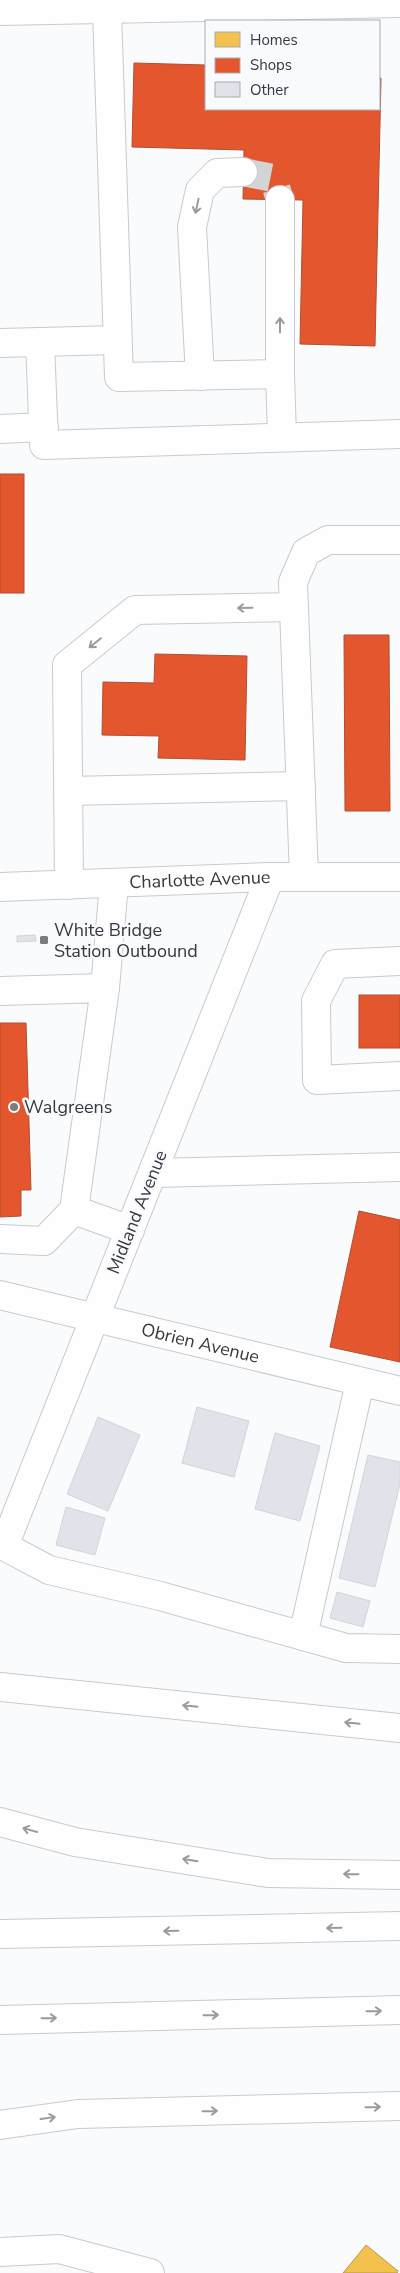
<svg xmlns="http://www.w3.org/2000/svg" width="400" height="2273" viewBox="0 0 400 2273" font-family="'Nunito Sans',sans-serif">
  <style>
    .homes { fill: #f2c14e; stroke: #ba9849 }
    .shops { fill: #e4572e; stroke: #b04e32 }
    .building { fill: #e1e3ea; stroke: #d3d4d7 }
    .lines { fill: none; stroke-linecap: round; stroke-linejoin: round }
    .minor-tunnel { stroke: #d3d4d6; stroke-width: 28; stroke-dasharray: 28 14; stroke-linecap: butt }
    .minor-casing { stroke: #c8cacd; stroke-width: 30 }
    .major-casing { stroke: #c8cacd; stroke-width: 30 }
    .highway-casing { stroke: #c8cacd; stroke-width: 30 }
    .minor { stroke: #fefeff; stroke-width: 28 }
    .major { stroke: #fefeff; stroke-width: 28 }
    .highway { stroke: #fefeff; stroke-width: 28 }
    .oneway { stroke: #9a9b9e }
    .poi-dot { fill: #7b7c80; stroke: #f9fafd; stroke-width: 2 }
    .labels { text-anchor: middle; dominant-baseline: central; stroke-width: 5; stroke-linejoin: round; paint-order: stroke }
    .street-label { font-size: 18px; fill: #36383d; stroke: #f9fafd }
    .poi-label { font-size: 18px; fill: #36383d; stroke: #f9fafd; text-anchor: start }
  </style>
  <rect width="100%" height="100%" fill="#fafbfc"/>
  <polygon class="homes" points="366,2245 398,2271 397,2273 343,2273"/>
  <g class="shops">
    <polygon points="134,63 206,65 206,109 379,109 379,78 381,78 375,346 300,344 303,200 243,199 244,150 132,147"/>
    <rect x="0" y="474" width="24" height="119"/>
    <polygon points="344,635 389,635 390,811 345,811"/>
    <polygon points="155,654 247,656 245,760 158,758 159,736 102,735 103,682 154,683"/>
    <rect x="359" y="995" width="41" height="53"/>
    <polygon points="0,1023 26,1023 31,1190 21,1190 21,1216 0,1217"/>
    <polygon points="359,1211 400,1220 400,1362 330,1347"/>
  </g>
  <g class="building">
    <polygon points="35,935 36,941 17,942 17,936"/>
    <polygon points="197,1407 249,1421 234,1477 182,1463"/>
    <polygon points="98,1417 140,1435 108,1511 67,1494"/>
    <polygon points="275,1433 320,1446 300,1521 255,1509"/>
    <polygon points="368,1455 400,1462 400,1484 375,1587 339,1578"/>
    <polygon points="66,1507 105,1518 95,1555 56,1545"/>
    <polygon points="337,1592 370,1601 363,1627 330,1618"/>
  </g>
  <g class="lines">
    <polyline class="minor-tunnel" points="243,172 273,178 280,200"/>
    <defs>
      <g id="minor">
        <polyline points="107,10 119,377 280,374 282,436"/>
        <polyline points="0,11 400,3"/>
        <polyline points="280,200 280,374"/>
        <polyline points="40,342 117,340"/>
        <polyline points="0,343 40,342 44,445 400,434"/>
        <polyline points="200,376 192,227 200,190 217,173 243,172"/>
        <polyline points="0,429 44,427"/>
        <polyline points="68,791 301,786"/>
        <polyline points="270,877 4,1546 49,1570 160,1596 346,1648 400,1649"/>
        <polyline points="304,877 293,582 306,552 328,540 400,540"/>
        <polyline points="69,885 67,665 135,610 294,607"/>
        <polyline points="400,961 335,964 316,1001 317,1080 400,1076"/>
        <polyline points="105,988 114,883"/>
        <polyline points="0,991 105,988 74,1210 44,1241 0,1239"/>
        <polyline points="153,1173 400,1167"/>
        <polyline points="74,1210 130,1230"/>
        <path id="s1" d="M0 1295 400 1391"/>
        <polyline points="303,1636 360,1382"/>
        <polyline points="0,2252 59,2249 150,2273"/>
      </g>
      <g id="major">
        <path id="s2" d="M0 887 270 877H400"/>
      </g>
      <g id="highway">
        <polyline points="0,1687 400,1728"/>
        <polyline points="0,1822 75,1842 268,1873 400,1875"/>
        <polyline points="0,1934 400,1926"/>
        <polyline points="0,2020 400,2010"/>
        <polyline points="0,2125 78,2114 400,2106"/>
      </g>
    </defs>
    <use href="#minor" class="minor-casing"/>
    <use href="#major" class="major-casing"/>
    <use href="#highway" class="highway-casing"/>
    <use href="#minor" class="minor"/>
    <use href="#major" class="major"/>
    <use href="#highway" class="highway"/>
  </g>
  <defs><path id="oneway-shaft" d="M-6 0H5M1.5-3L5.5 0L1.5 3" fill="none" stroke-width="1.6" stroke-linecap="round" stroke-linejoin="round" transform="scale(1.25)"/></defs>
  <g class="oneway">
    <use href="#oneway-shaft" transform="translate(197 206) rotate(102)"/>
    <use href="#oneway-shaft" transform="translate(280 325) rotate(-90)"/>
    <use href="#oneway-shaft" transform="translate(245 608) rotate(179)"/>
    <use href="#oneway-shaft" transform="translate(95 643) rotate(141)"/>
    <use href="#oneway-shaft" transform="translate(190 1706) rotate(-174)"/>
    <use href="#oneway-shaft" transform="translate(352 1723) rotate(-174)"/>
    <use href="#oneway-shaft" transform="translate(30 1830) rotate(-165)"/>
    <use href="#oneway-shaft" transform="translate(190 1860) rotate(-171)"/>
    <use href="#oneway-shaft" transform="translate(351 1874) rotate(-179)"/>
    <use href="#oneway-shaft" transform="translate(334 1928) rotate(179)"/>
    <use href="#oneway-shaft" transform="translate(171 1931) rotate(179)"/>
    <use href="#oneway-shaft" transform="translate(374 2011) rotate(-1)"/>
    <use href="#oneway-shaft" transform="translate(211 2015) rotate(-1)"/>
    <use href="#oneway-shaft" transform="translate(49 2018) rotate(-1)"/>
    <use href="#oneway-shaft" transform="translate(373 2107) rotate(-1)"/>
    <use href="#oneway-shaft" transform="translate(210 2111) rotate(-1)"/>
    <use href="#oneway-shaft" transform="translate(48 2118) rotate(-8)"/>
  </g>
  <g class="poi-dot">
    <rect x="39" y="935" width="10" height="10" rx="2.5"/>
    <circle cx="14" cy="1107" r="5"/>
  </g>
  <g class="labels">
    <g class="street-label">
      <text stroke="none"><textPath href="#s2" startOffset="200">Charlotte Avenue</textPath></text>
      <text transform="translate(137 1212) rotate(-68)">Midland Avenue</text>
      <text stroke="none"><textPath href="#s1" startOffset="206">Obrien Avenue</textPath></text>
    </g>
    <g class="poi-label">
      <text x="54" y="930">White Bridge<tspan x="54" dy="21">Station Outbound</tspan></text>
      <text x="24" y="1107">Walgreens</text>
    </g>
  </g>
  <rect x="205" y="20" width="175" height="90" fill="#f9fafd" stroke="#abacb0"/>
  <rect x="215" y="32" width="25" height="15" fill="#f2c14e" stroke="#abacb0"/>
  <text x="250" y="45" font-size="15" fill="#36383d">Homes</text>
  <rect x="215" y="58" width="25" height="15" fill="#e4572e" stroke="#abacb0"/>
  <text x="250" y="70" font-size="15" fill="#36383d">Shops</text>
  <rect x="215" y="82" width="25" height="15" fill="#e1e3ea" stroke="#abacb0"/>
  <text x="250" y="95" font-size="15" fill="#36383d">Other</text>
</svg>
